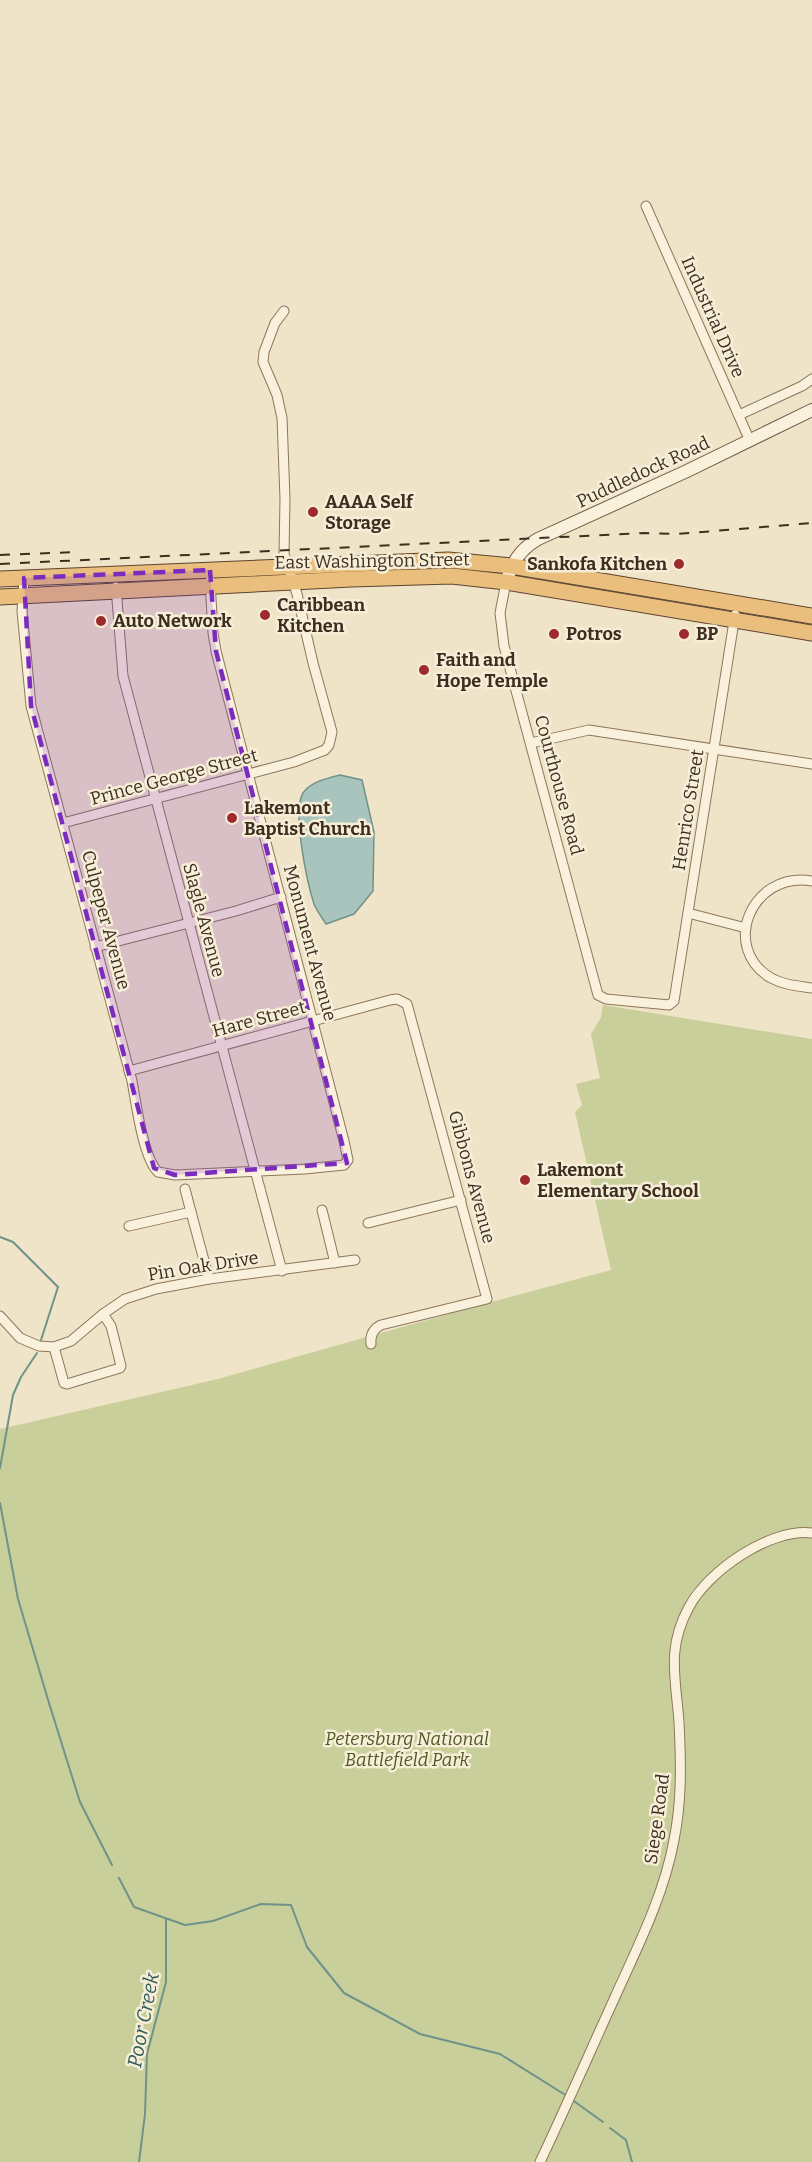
<svg xmlns="http://www.w3.org/2000/svg" width="812" height="2162" viewBox="0 0 812 2162" font-family="Bitter,serif">
  <style>
    .green { fill: #c9cf9b }
    .water { fill: #a9c4bc; stroke: #6f938a; stroke-width: 1.5 }
    .lines { fill: none; stroke-linecap: round; stroke-linejoin: round }
    .stream { stroke: #6f938a; stroke-width: 2 }
    .minor-casing { stroke: #8d765c; stroke-width: 11 }
    .secondary-casing { stroke: #6f573f; stroke-width: 14 }
    .trunk-casing { stroke: #5b4430; stroke-width: 17 }
    .minor { stroke: #faf1dc; stroke-width: 9 }
    .secondary { stroke: #faf1dc; stroke-width: 12 }
    .trunk { stroke: #eabe7c; stroke-width: 15 }
    .rail { stroke: #3d2e20; stroke-width: 2; stroke-dasharray: 10 10; stroke-linecap: butt }
    .marked { fill: #7b2cbf; fill-opacity: 0.2; stroke: #7b2cbf; stroke-width: 4.5; stroke-dasharray: 12 8; stroke-linejoin: round }
    .poi-dot { fill: #9e2a2b; stroke: #f7eed8; stroke-width: 2 }
    .labels { text-anchor: middle; dominant-baseline: central; stroke-width: 5; stroke-linejoin: round; paint-order: stroke }
    .street-label { font-size: 18px; fill: #3d2e20; stroke: #f7eed8 }
    .poi-label { font-size: 18px; font-weight: bold; fill: #3d2e20; stroke: #f7eed8; text-anchor: start }
    .park-label { font-size: 18px; font-style: italic; fill: #4d5a26; stroke: #f7eed8 }
    .water-label { font-size: 20px; font-style: italic; fill: #2f5d5a; stroke: #f7eed8 }
  </style>
  <rect width="100%" height="100%" fill="#f0e4c8"/>
  <polygon class="green" points="603,1005 812,1039 812,2162 0,2162 0,1429 218,1379 491,1302 611,1270 575,1112 582,1105 576,1084 600,1078 591,1034 601,1017"/>
  <path class="water" d="M340 775 362 780 374 832 373 891 354 914 326 924C322 918 317 911 314 904 307 882 292 812 303 793 310 782 328 778 340 775Z"/>
  <g class="lines">
    <g class="stream">
      <polyline points="0,1237 13,1242 58,1287 41,1340"/>
      <polyline points="0,1468 13,1395 21,1377 37,1353"/>
      <polyline points="0,1503 18,1599 49,1703 80,1802 112,1865"/>
      <polyline points="119,1878 134,1907 185,1925 213,1921 261,1904 291,1905 307,1947 344,1993 420,2034 500,2054 567,2096"/>
      <polyline points="571,2099 603,2122"/>
      <polyline points="610,2128 626,2140 632,2162"/>
      <polyline points="139,2162 145,2114 147,2054 166,1982 166,1919"/>
    </g>
    <defs>
      <g id="minor">
        <polyline points="646,206 750,441"/>
        <polyline points="739,415 802,386 812,379"/>
        <path d="M24 578 22 611 31 706 132 1081C136 1102 143 1158 158 1172L175 1175 305 1169 344 1165 348 1160 344 1141 216 651 213 633 210 581"/>
        <polyline points="506,582 500,613 504,646 598,995 606,999 669,1005 674,1001 735,615"/>
        <polyline points="116,587 123,676 282,1271"/>
        <polyline points="531,743 589,730 812,764"/>
        <polyline points="63,823 294,762 325,750 329,745 332,732 313,663 297,594 284,554 285,499 282,418 277,395 263,362 264,352 275,323 284,311"/>
        <path d="M812 881C751 871 720 948 771 978 784 985 798 986 812 988"/>
        <polyline points="688,913 746,928"/>
        <polyline points="95,947 236,911 281,897"/>
        <path d="M129 1071 390 1000 397 999 407 1004 487 1299 381 1325C373 1329 370 1335 371 1344"/>
        <polyline points="185,1189 191,1212"/>
        <polyline points="322,1210 335,1263"/>
        <polyline points="368,1223 461,1200"/>
        <polyline points="129,1226 191,1212 209,1279"/>
        <polyline points="0,1316 20,1338 39,1346 54,1347 71,1341 103,1314 125,1299 156,1289 209,1279 355,1260"/>
        <polyline points="54,1347 64,1383 67,1384 120,1368 121,1366 111,1326 103,1314"/>
        <path d="M540 2162C566 2107 590 2052 615 1997 638 1946 664 1895 674 1840 682 1801 681 1762 679 1722 676 1679 666 1649 689 1607 708 1571 770 1528 812 1533"/>
      </g>
      <path id="secondary" d="M506 582C513 562 519 550 538 539L687 471 812 410"/>
      <g id="trunk">
        <polyline points="0,579 448,560 511,566 812,616"/>
        <polyline points="0,597 351,579 452,576 506,582 812,633"/>
      </g>
    </defs>
    <use href="#minor" class="minor-casing"/>
    <use href="#secondary" class="secondary-casing"/>
    <use href="#trunk" class="trunk-casing"/>
    <use href="#minor" class="minor"/>
    <use href="#secondary" class="secondary"/>
    <use href="#trunk" class="trunk"/>
    <g class="rail">
      <polyline points="0,555 78,552"/>
      <polyline points="0,564 645,533 677,534 812,523"/>
    </g>
  </g>
  <path class="marked" d="M210 570 216 651 347 1163 175 1175 154 1168 31 706 24 578Z"/>
  <g class="poi-dot">
    <circle cx="313" cy="512" r="6"/>
    <circle cx="679" cy="564" r="6"/>
    <circle cx="265" cy="615" r="6"/>
    <circle cx="101" cy="621" r="6"/>
    <circle cx="554" cy="634" r="6"/>
    <circle cx="684" cy="634" r="6"/>
    <circle cx="424" cy="670" r="6"/>
    <circle cx="232" cy="818" r="6"/>
    <circle cx="525" cy="1180" r="6"/>
  </g>
  <g class="labels">
    <g class="street-label">
      <text transform="translate(713 317) rotate(66)">Industrial Drive</text>
      <text transform="translate(643 472) rotate(-25)">Puddledock Road</text>
      <text transform="translate(372 561) rotate(-1)">East Washington Street</text>
      <text transform="translate(174 777) rotate(-15)">Prince George Street</text>
      <text transform="translate(559 785) rotate(75)">Courthouse Road</text>
      <text transform="translate(688 810) rotate(-81)">Henrico Street</text>
      <text transform="translate(106 920) rotate(75)">Culpeper Avenue</text>
      <text transform="translate(204 920) rotate(75)">Slagle Avenue</text>
      <text transform="translate(310 943) rotate(75)">Monument Avenue</text>
      <text transform="translate(259 1019) rotate(-15)">Hare Street</text>
      <text transform="translate(472 1177) rotate(75)">Gibbons Avenue</text>
      <text transform="translate(203 1266) rotate(-9)">Pin Oak Drive</text>
      <text transform="translate(657 1819) rotate(-82)">Siege Road</text>
    </g>
    <g class="poi-label">
      <text x="325" y="502">AAAA Self<tspan x="325" dy="21">Storage</tspan></text>
      <text x="667" y="564" text-anchor="end">Sankofa Kitchen</text>
      <text x="277" y="605">Caribbean<tspan x="277" dy="21">Kitchen</tspan></text>
      <text x="113" y="621">Auto Network</text>
      <text x="566" y="634">Potros</text>
      <text x="696" y="634">BP</text>
      <text x="436" y="660">Faith and<tspan x="436" dy="21">Hope Temple</tspan></text>
      <text x="244" y="808">Lakemont<tspan x="244" dy="21">Baptist Church</tspan></text>
      <text x="537" y="1170">Lakemont<tspan x="537" dy="21">Elementary School</tspan></text>
    </g>
    <g class="park-label">
      <text x="407" y="1739">Petersburg National<tspan x="407" dy="21">Battlefield Park</tspan></text>
    </g>
    <g class="water-label">
      <text transform="translate(143 2020) rotate(-79)">Poor Creek</text>
    </g>
  </g>
</svg>
